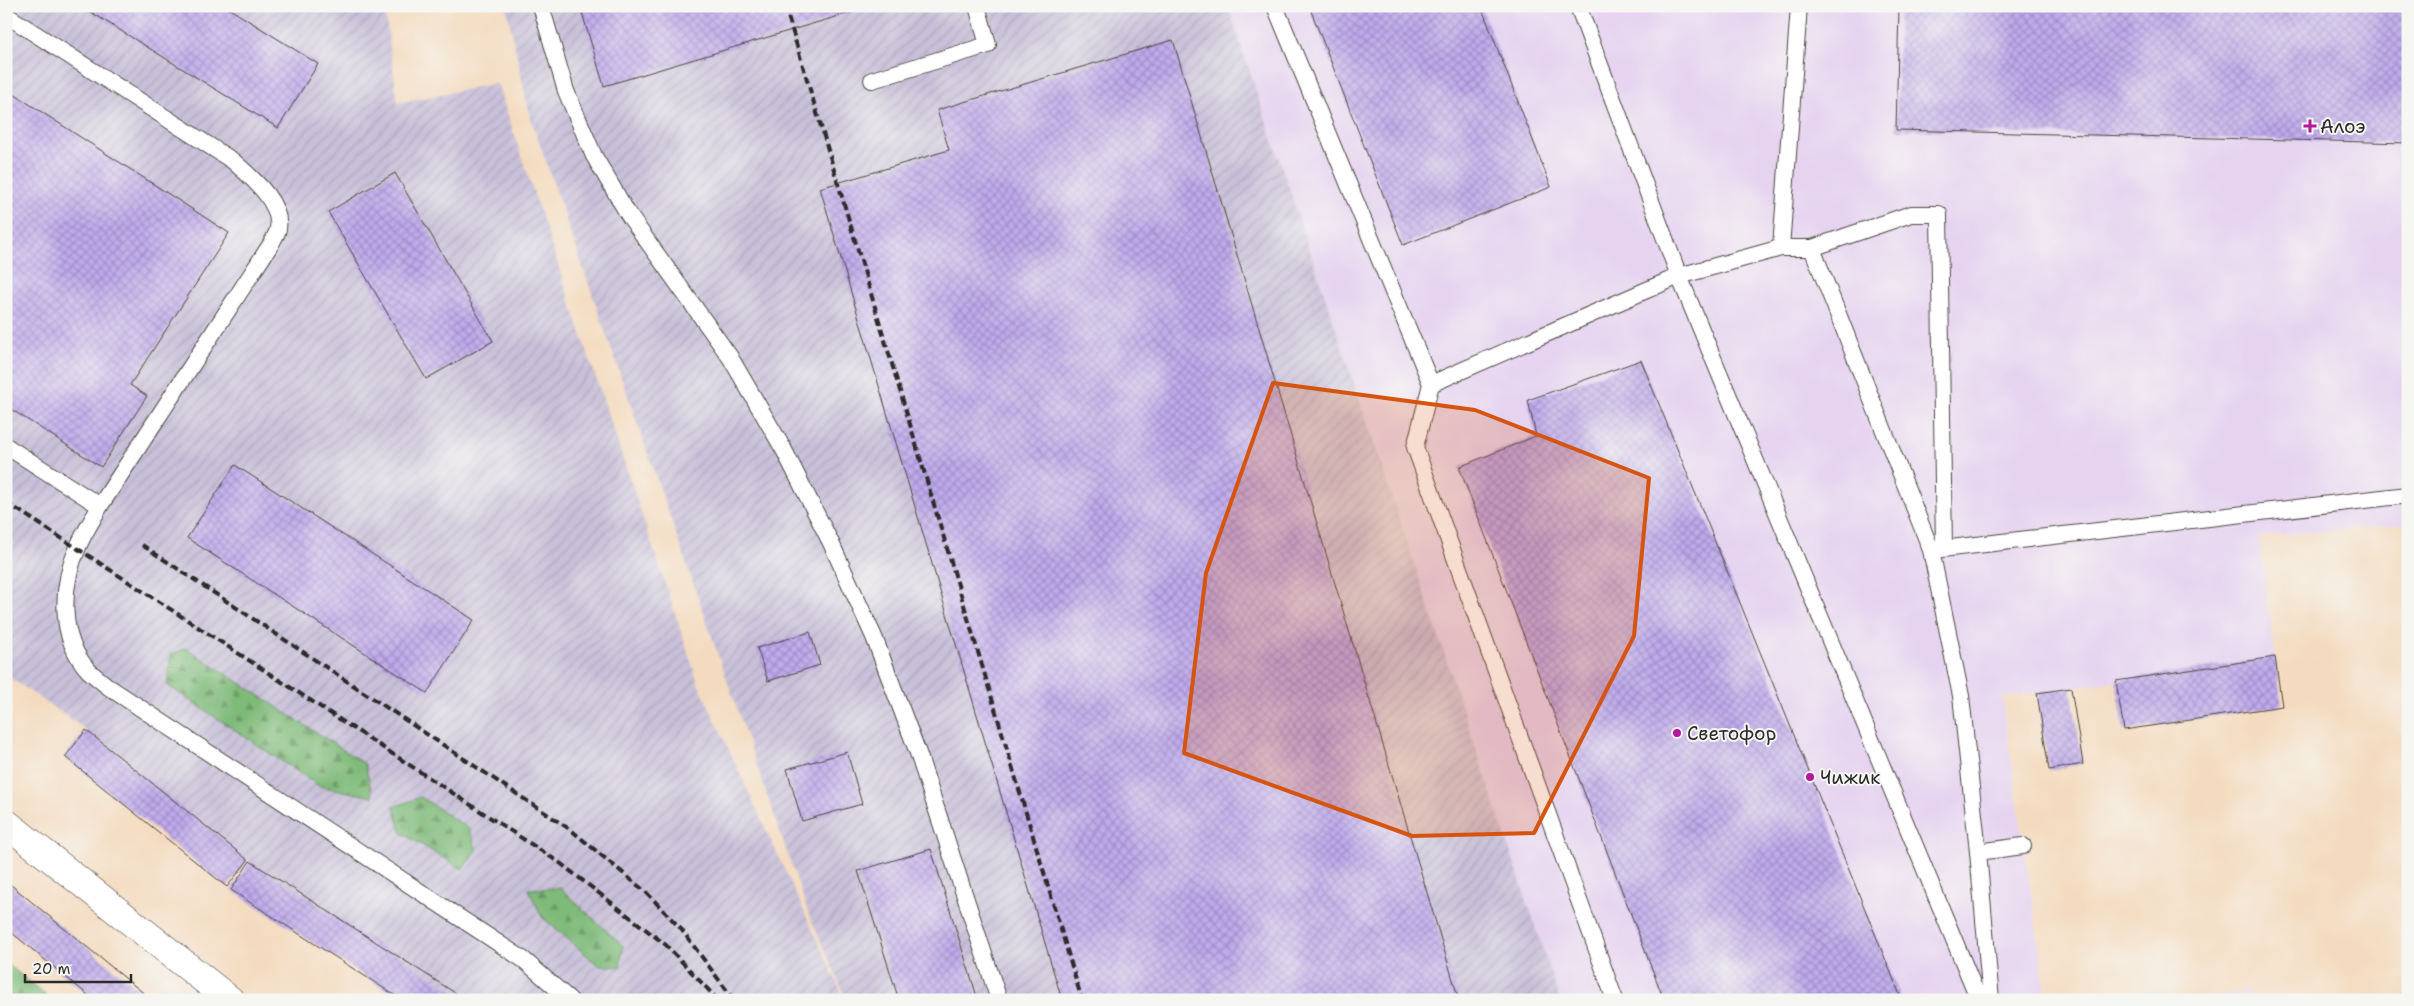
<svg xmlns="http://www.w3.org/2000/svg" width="2414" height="1006" viewBox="0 0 2414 1006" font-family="'Shantell Sans',sans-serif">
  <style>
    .built { fill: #e6d3f0 }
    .industrial { fill: url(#industrial-furrows) }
    .forest { fill: url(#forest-firs); stroke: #547252 }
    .building { fill: url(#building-cross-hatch) }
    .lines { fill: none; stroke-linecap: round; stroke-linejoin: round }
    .service-casing { stroke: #494541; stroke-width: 18 }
    .minor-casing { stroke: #494541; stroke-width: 29 }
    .service { stroke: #fff; stroke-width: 16 }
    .minor { stroke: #fff; stroke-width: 28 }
    .rail { stroke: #2b2b2b; stroke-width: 4; stroke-dasharray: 8 4; stroke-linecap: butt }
    .marked { fill: #d5540f; fill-opacity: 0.2; stroke: #d5540f; stroke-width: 4; stroke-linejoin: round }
    .poi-dot { fill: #b5179e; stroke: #f6f6f2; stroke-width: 2 }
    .labels { text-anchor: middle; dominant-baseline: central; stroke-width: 4; stroke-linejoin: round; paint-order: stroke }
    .poi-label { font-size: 19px; fill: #2b2b2b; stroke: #f6f6f2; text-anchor: start }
  </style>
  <defs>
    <pattern id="industrial-furrows" width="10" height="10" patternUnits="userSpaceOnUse" patternTransform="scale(1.25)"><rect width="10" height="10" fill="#c8c0d8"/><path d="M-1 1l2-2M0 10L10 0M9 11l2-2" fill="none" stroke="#aca5ba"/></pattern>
    <pattern id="forest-firs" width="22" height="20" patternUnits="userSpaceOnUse" patternTransform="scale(1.25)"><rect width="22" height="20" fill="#7eba78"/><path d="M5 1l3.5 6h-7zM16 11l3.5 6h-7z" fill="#679763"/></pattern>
    <pattern id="building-cross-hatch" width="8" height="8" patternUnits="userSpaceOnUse" patternTransform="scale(1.25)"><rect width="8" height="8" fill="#c0aaed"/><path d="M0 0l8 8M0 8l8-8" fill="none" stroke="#9c8bc0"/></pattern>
  </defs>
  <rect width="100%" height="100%" fill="#f6f6f2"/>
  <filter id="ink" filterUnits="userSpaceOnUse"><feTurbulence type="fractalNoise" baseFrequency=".02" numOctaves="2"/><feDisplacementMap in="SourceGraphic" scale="10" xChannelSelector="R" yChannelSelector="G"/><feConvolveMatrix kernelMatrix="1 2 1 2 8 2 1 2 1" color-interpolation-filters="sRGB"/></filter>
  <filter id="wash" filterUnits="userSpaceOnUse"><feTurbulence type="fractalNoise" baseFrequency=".0096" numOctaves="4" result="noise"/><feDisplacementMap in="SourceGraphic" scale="20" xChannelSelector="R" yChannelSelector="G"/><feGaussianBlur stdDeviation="1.12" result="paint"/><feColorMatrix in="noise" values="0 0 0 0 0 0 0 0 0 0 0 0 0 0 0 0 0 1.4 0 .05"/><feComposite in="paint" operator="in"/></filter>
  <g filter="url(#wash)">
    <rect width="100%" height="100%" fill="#f4dbbf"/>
    <g class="built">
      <polygon points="1228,6 2408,6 2408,524 2259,537 2275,657 2002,698 2047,1000 1560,1000"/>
      <polygon points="2248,991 2248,1000 2192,1000"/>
    </g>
    <g class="industrial">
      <polygon points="6,6 384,6 398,103 497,83 699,685 845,1000 466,1000 248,860 86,730 6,675"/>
      <polygon points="506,6 1228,6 1560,1000 847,1000 809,915 530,116"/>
    </g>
    <g class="forest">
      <polygon points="186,648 365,764 373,797 319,786 167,685 171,655"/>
      <polygon points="421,797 469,829 477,851 462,869 402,833 394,807"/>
      <polygon points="560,888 623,946 620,967 598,965 542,917 528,889"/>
      <polygon points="6,963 53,1000 9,1000 6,997"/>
    </g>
    <g id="blocks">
      <g class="building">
        <polygon points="81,6 225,6 318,64 278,128"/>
        <polygon points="580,6 869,6 869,7 604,86"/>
        <polygon points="1309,6 1481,6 1551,187 1403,245"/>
        <polygon points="1899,6 2408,6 2408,143 1896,130"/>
        <polygon points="1173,40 1459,1000 1062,1000 820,188 949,150 937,110"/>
        <polygon points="6,89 229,233 130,385 147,396 101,467 6,406"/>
        <polygon points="395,173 493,341 426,379 328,212"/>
        <polygon points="1641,360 1902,1000 1664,1000 1459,467 1536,436 1528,400"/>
        <polygon points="235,465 474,620 427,693 187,538"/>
        <polygon points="810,632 820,665 768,681 757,648"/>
        <polygon points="2275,657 2282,706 2124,730 2116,681"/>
        <polygon points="2071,688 2083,764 2049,770 2037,693"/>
        <polygon points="86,730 248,860 227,887 65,757"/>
        <polygon points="847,752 862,804 802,821 787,769"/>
        <polygon points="931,849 978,1000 899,1000 858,871"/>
        <polygon points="250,861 466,1000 402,1000 231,890"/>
        <polygon points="6,881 152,1000 94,1000 6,928"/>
      </g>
    </g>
  </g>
  <g filter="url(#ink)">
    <use href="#blocks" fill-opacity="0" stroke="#494541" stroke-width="1"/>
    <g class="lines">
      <defs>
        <g id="service">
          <polyline points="541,6 566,91 594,156 628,214 730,357 784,450 831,543 874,637 918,753 999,1000"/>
          <polyline points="1275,6 1431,384 1415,447 1615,1000"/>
          <polyline points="1578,6 1679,276 1979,1000"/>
          <path d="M6 15 233 161C251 177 282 202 278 229 277 234 273 240 271 244L100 506C93 519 84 533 78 547 61 585 58 638 89 671 96 677 103 683 110 688L524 960 570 1000"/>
          <polyline points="872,80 988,45 977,6"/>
          <polyline points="1781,248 1799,6"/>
          <polyline points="1812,248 1931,550 1961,696 1978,852 1991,1000"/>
          <polyline points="1431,384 1679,276 1781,248 1812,248 1911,214 1939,214 1944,548"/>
          <polyline points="6,446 100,506"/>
          <polyline points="1933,550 2408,495"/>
          <polyline points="1978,852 2023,846"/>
        </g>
        <polyline id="minor" points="6,823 230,1000"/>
      </defs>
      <use href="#service" class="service-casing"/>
      <use href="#minor" class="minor-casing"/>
      <use href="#service" class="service"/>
      <use href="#minor" class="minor"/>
      <g class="rail">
        <polyline points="785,6 1082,1000"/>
        <polyline points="6,502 560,863 666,945 718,1000"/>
        <polyline points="142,545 571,830 647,893 681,929 734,1000"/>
      </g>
    </g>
  </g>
  <path class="marked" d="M1273 383 1475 410 1649 478 1634 636 1534 833 1412 836 1184 753 1206 573Z"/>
  <g class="poi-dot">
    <path d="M2307.5 118.5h5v5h5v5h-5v5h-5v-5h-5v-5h5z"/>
    <circle cx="1677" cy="733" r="5"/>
    <circle cx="1810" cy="777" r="5"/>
  </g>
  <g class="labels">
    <g class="poi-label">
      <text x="2320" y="126">Алоэ</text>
      <text x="1687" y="733">Светофор</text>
      <text x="1820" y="777">Чижик</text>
    </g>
  </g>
  <rect width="2414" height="1006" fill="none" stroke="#f6f6f2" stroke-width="25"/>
  <path d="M25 974v8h106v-8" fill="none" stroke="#2b2b2b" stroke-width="2.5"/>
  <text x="32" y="974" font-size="15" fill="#2b2b2b" stroke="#f6f6f2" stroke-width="4" paint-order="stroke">20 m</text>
</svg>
